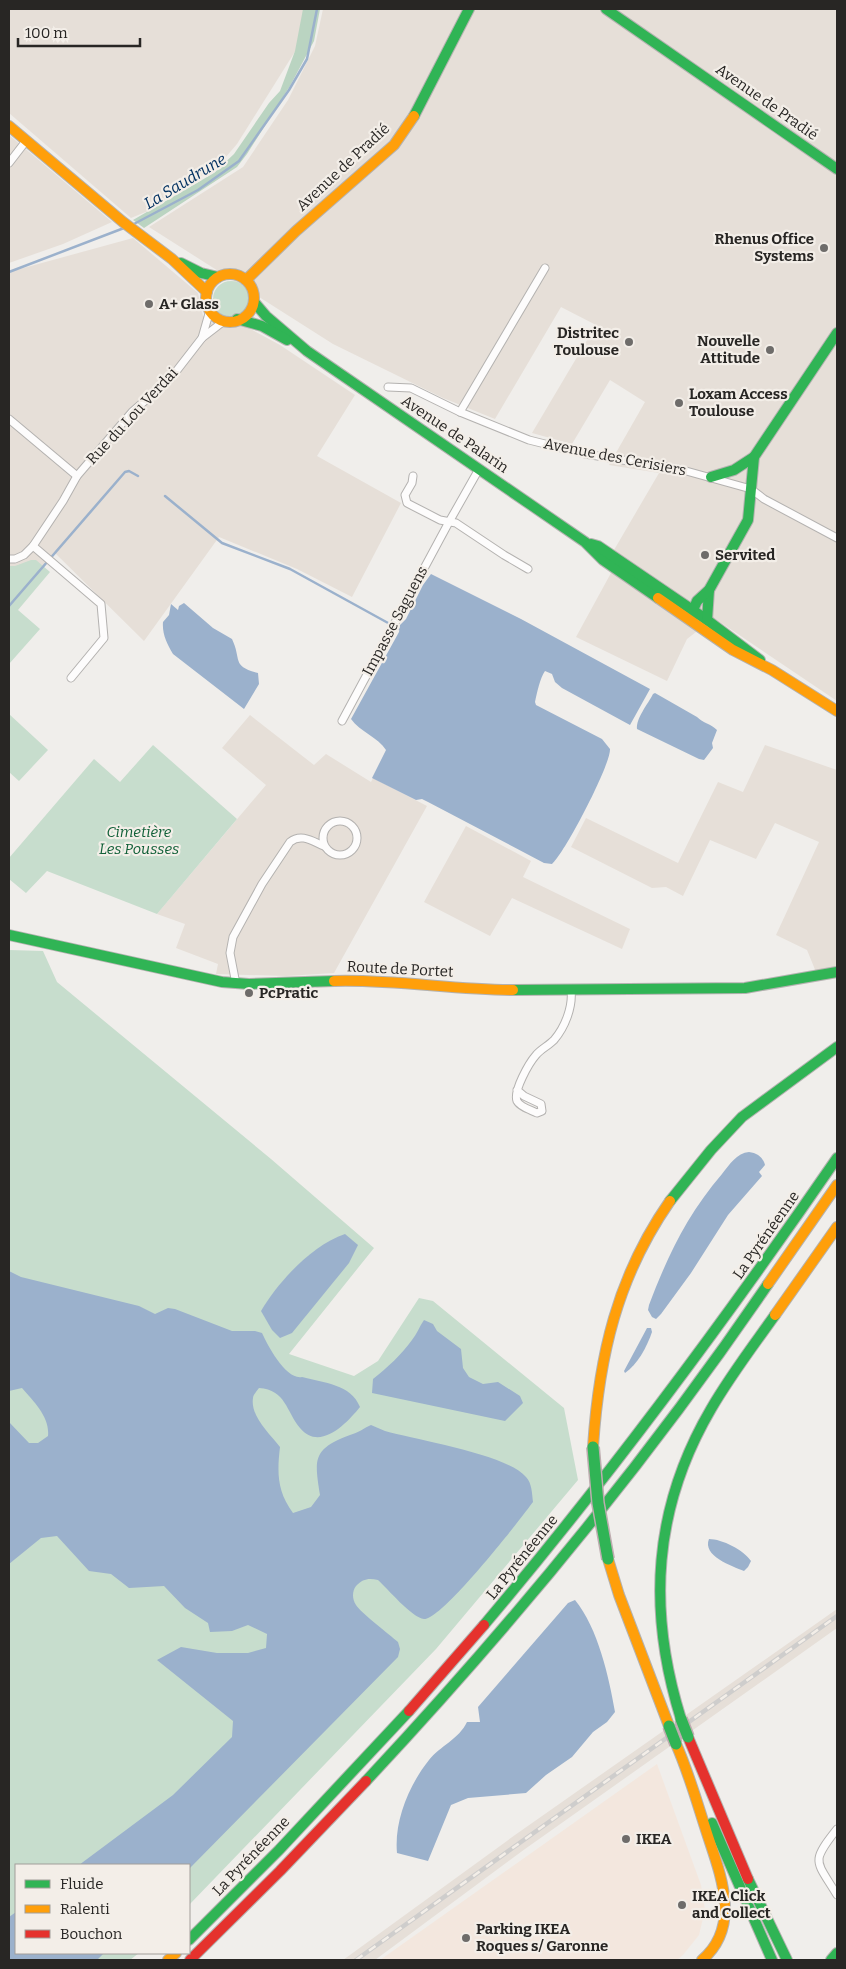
<svg xmlns="http://www.w3.org/2000/svg" width="846" height="1969" viewBox="0 0 846 1969" font-family="Bitter,serif">
  <style>
    .commercial { fill: #f3e7de }
    .built { fill: #e6dfd8 }
    .green { fill: #c7ddcd }
    .forest { fill: #bad4c1 }
    .water { fill: #9bb1cc }
    .lines { fill: none; stroke-linecap: round; stroke-linejoin: round }
    .stream { stroke: #9bb1cc; stroke-width: 2.5 }
    .street-casing { stroke: #b4b2b0; stroke-width: 9 }
    .fast-casing { stroke: #b4b2b0; stroke-width: 12 }
    .slow-casing { stroke: #b4b2b0; stroke-width: 12 }
    .jam-casing { stroke: #b4b2b0; stroke-width: 12 }
    .street { stroke: #fdfcfc; stroke-width: 7 }
    .fast { stroke: #30b455; stroke-width: 10 }
    .slow { stroke: #ff9f0a; stroke-width: 10 }
    .jam { stroke: #e5322d; stroke-width: 10 }
    .rail-casing { stroke: #cecdcc; stroke-width: 4.5 }
    .rail { stroke: #f3eee8; stroke-width: 2.5; stroke-dasharray: 8; stroke-linecap: butt }
    .fast-bridge-casing { stroke: #beadb0; stroke-width: 14; stroke-linecap: butt }
    .fast-bridge { stroke: #30b455; stroke-width: 11 }
    .poi-dot { fill: #6e6c6a; stroke: #f3eee8; stroke-width: 2 }
    .labels { text-anchor: middle; dominant-baseline: central; stroke-width: 4.5; stroke-linejoin: round; paint-order: stroke }
    .street-label { font-size: 15px; fill: #282624; stroke: #f3eee8 }
    .poi-label { font-size: 15px; font-weight: bold; fill: #282624; stroke: #f3eee8; text-anchor: start }
    .park-label { font-size: 15px; font-style: italic; fill: #106038; stroke: #f3eee8 }
    .water-label { font-size: 16px; font-style: italic; fill: #003060; stroke: #f3eee8 }
  </style>
  <rect width="100%" height="100%" fill="#f0eeeb"/>
  <polygon class="commercial" points="657,1764 701,1885 705,1910 699,1935 683,1955 677,1960 380,1960"/>
  <g class="built">
    <polygon points="9,9 306,9 301,42 237,144 219,165 148,211 131,218 9,113"/>
    <polygon points="323,9 837,9 837,701 714,618 687,639 667,681 576,637 611,573 614,550 659,473 609,465 645,402 610,380 572,444 532,433 596,325 561,307 495,419 443,398 333,344 149,227 243,167 288,100 315,46"/>
    <polygon points="9,135 112,222 63,244 9,263"/>
    <polygon points="133,238 198,293 203,316 219,328 245,326 280,345 355,395 317,456 401,503 352,597 297,569 219,537 144,641 55,553 9,602 9,272"/>
    <polygon points="250,715 314,765 326,754 371,782 373,778 427,806 334,973 286,976 216,974 218,964 176,948 185,924 157,914 266,785 222,748"/>
    <polygon points="765,745 837,770 837,966 816,972 807,950 776,935 819,842 775,823 756,859 710,840 683,896 666,887 652,888 571,847 586,818 678,863 718,782 743,792"/>
    <polygon points="466,826 531,861 523,877 630,929 622,949 512,898 490,936 424,902"/>
    <polygon points="837,1609 837,1628 525,1849 375,1960 343,1960 515,1835"/>
  </g>
  <g class="green">
    <circle cx="231" cy="299" r="18"/>
    <polygon points="31,560 36,560 50,572 18,610 40,629 9,664 9,566 15,566"/>
    <polygon points="9,714 48,750 19,781 9,772"/>
    <polygon points="153,745 237,819 157,914 47,871 26,893 9,879 9,858 94,759 120,782"/>
    <polygon points="9,950 43,951 57,982 271,1159 374,1248 289,1354 354,1376 378,1361 419,1298 433,1301 564,1408 578,1480 436,1649 189,1905 189,1865 16,1865 16,1953 139,1953 130,1960 9,1960"/>
  </g>
  <polygon class="forest" points="303,9 320,9 314,41 290,86 247,154 237,167 144,228 133,220 214,173 234,154 269,103 280,91 295,51"/>
  <g class="water">
    <path d="M431 574 521 619 650 689 630 725 562 688 555 682 552 674 545 671C540 678 537 693 535 702L536 705 602 739 610 749C611 764 565 853 552 864L544 863 428 802 422 799 416 800 372 778 386 750C378 737 360 732 351 719L399 632 400 625 406 619 423 585Z"/>
    <path d="M184 603 213 628 232 639C242 660 231 666 258 673L259 684 244 709 173 654C167 644 162 634 163 622L169 615 171 604 178 610 179 606Z"/>
    <path d="M655 693 697 717C703 723 711 724 717 730L712 743 713 748 704 760 699 759 637 729C636 718 648 704 653 694Z"/>
    <path d="M749 1152C757 1153 763 1157 765 1165L759 1172 762 1176 728 1215 691 1273 661 1314 656 1319 652 1317 648 1310 649 1305C668 1255 687 1215 722 1174 729 1165 737 1153 749 1152Z"/>
    <path d="M345 1234 358 1245 349 1263 292 1333 280 1338 272 1330 261 1311C278 1282 312 1245 345 1234Z"/>
    <path d="M9 1271 21 1277 139 1306 155 1314 168 1308 175 1309 232 1331H255L262 1333C268 1346 286 1380 302 1377 324 1383 351 1384 360 1407 347 1423 320 1452 300 1428 286 1411 286 1390 259 1388 257 1391 253 1395 253 1398 250 1416 270 1434 280 1447 277 1473 277 1491 293 1513L311 1507 320 1495C314 1458 313 1449 350 1435 358 1433 364 1428 371 1425L385 1431C417 1440 506 1454 526 1477 532 1483 532 1494 533 1502 519 1521 442 1620 424 1619 412 1618 387 1588 378 1580 368 1578 363 1579 356 1586 352 1591 352 1599 356 1605 360 1612 390 1635 398 1642L400 1649 398 1657 189 1869V1865H79L173 1795 232 1737 233 1721 157 1660 181 1647 217 1653H248L266 1648 267 1634 248 1625 232 1631 210 1632 208 1623 185 1608 164 1586 129 1588 111 1574 89 1571 57 1536 41 1538 9 1564V1422L29 1443H38L48 1436C50 1417 34 1402 22 1388L9 1391Z"/>
    <path d="M424 1320 433 1324 437 1331 461 1349 463 1368 469 1377 483 1384 498 1382 520 1396 523 1403 505 1421 372 1393 373 1379C388 1367 401 1355 412 1340 417 1334 419 1327 424 1320Z"/>
    <path d="M647 1328H651L652 1332C647 1347 637 1365 625 1373L624 1371Z"/>
    <path d="M709 1539C722 1539 744 1550 751 1561L748 1567 744 1571C732 1566 702 1556 709 1539Z"/>
    <path d="M575 1600C598 1628 609 1677 615 1712L607 1722 593 1732 572 1757 546 1775 526 1793 468 1798 451 1805 428 1861 397 1853C394 1821 409 1785 429 1760 440 1746 459 1739 467 1722H480L478 1707 568 1603Z"/>
    <polygon points="16,1912 16,1953 104,1953 97,1960 9,1960 9,1917"/>
  </g>
  <g class="lines">
    <g class="stream">
      <polyline points="132,225 198,190 239,161 289,90 307,59 317,9"/>
      <polyline points="9,272 124,228"/>
      <polyline points="165,496 222,543 290,569 399,629"/>
      <polyline points="9,606 125,472 129,471 138,476"/>
    </g>
    <defs>
      <g id="street">
        <polyline points="9,163 26,141"/>
        <polyline points="202,338 210,310"/>
        <polyline points="388,387 411,388 460,412 529,440 585,454 679,469 751,489 764,499 837,538"/>
        <polyline points="460,412 545,268"/>
        <polyline points="9,419 77,476"/>
        <polyline points="413,476 412,483 405,495 407,503 440,520 456,523 504,555 528,569"/>
        <polyline points="33,546 101,604 104,638 71,678"/>
        <polyline points="9,559 15,559 24,555 33,546 63,501 77,476 132,412 171,378 202,338 224,321"/>
        <polyline points="342,721 449,522 479,469"/>
        <circle cx="340" cy="838" r="17"/>
        <path d="M236 984 230 953 233 937 262 884 290 842C301 833 312 841 324 846"/>
        <path d="M517 1090 524 1096 541 1104 542 1111 537 1113C531 1110 520 1107 517 1101 513 1091 529 1063 536 1055 541 1049 548 1046 554 1040 565 1027 573 1007 571 990"/>
        <path d="M837 1829C810 1863 816 1860 837 1895"/>
      </g>
      <g id="fast">
        <polyline points="606,9 837,169"/>
        <polyline points="414,116 469,9"/>
        <polyline points="181,263 201,273 218,277"/>
        <polyline points="254,302 266,316 307,351 585,542 603,560 658,598"/>
        <polyline points="237,319 262,326 287,340"/>
        <polyline points="711,477 734,470 754,457"/>
        <polyline points="591,544 598,546 707,620 760,660"/>
        <polyline points="707,620 709,590"/>
        <polyline points="692,621 693,610 697,601 709,590 748,520 754,457 837,333"/>
        <polyline points="9,935 222,982 249,984 334,981"/>
        <polyline points="513,990 745,988 837,972"/>
        <polyline points="670,1201 711,1150 742,1117 837,1047"/>
        <path d="M484 1625C610 1476 726 1319 837 1158"/>
        <path d="M681 1719C647 1610 653 1508 711 1409 730 1376 753 1346 775 1315"/>
        <path d="M366 1781C511 1626 648 1460 768 1284"/>
        <polyline points="712,1823 772,1960"/>
        <polyline points="748,1879 787,1960"/>
        <polyline points="189,1940 279,1850 409,1711"/>
        <polyline points="831,1960 837,1953"/>
      </g>
      <g id="slow">
        <polyline points="9,126 123,222 172,259 207,292"/>
        <circle cx="230" cy="298" r="24"/>
        <polyline points="246,280 296,231 394,145 414,116"/>
        <polyline points="658,598 733,650 772,670 837,711"/>
        <path d="M334 981C394 979 453 990 513 990"/>
        <polyline points="768,1284 837,1185"/>
        <polyline points="775,1315 837,1227"/>
        <path d="M593 1447C599 1356 617 1277 670 1201"/>
        <polyline points="608,1559 619,1595 669,1726"/>
        <path d="M676 1744C688 1771 696 1799 705 1827 718 1869 744 1924 702 1960"/>
        <polyline points="168,1960 176,1953"/>
      </g>
      <g id="jam">
        <polyline points="409,1711 484,1625"/>
        <polyline points="688,1737 748,1879"/>
        <polyline points="190,1960 280,1871 366,1781"/>
      </g>
    </defs>
    <use href="#street" class="street-casing"/>
    <use href="#fast" class="fast-casing"/>
    <use href="#slow" class="slow-casing"/>
    <use href="#jam" class="jam-casing"/>
    <use href="#street" class="street"/>
    <use href="#fast" class="fast"/>
    <use href="#slow" class="slow"/>
    <use href="#jam" class="jam"/>
    <defs>
      <polyline id="rail" points="356,1960 837,1616"/>
    </defs>
    <use href="#rail" class="rail-casing"/>
    <use href="#rail" class="rail"/>
    <defs>
      <g id="fast-bridge">
        <polyline points="593,1447 598,1503 608,1559"/>
        <polyline points="681,1719 688,1737"/>
        <polyline points="669,1726 676,1744"/>
      </g>
    </defs>
    <use href="#fast-bridge" class="fast-bridge-casing"/>
    <use href="#fast-bridge" class="fast-bridge"/>
  </g>
  <g class="poi-dot">
    <circle cx="824" cy="248" r="5"/>
    <circle cx="149" cy="304" r="5"/>
    <circle cx="629" cy="342" r="5"/>
    <circle cx="770" cy="350" r="5"/>
    <circle cx="679" cy="403" r="5"/>
    <circle cx="705" cy="555" r="5"/>
    <circle cx="249" cy="993" r="5"/>
    <circle cx="626" cy="1839" r="5"/>
    <circle cx="682" cy="1905" r="5"/>
    <circle cx="466" cy="1938" r="5"/>
  </g>
  <g class="labels">
    <g class="street-label">
      <text transform="translate(767 102) rotate(35)">Avenue de Pradié</text>
      <text transform="translate(343 167) rotate(-43)">Avenue de Pradié</text>
      <text transform="translate(132 416) rotate(-47)">Rue du Lou Verdai</text>
      <text transform="translate(455 434) rotate(34)">Avenue de Palarin</text>
      <text transform="translate(615 457) rotate(11)">Avenue des Cerisiers</text>
      <text transform="translate(395 621) rotate(-62)">Impasse Saguens</text>
      <text transform="translate(400 969) rotate(3)">Route de Portet</text>
      <text transform="translate(766 1235) rotate(-55)">La Pyrénéenne</text>
      <text transform="translate(522 1557) rotate(-51)">La Pyrénéenne</text>
      <text transform="translate(251 1856) rotate(-46)">La Pyrénéenne</text>
    </g>
    <g class="poi-label">
      <text x="814" y="239" text-anchor="end">Rhenus Office<tspan x="814" dy="17">Systems</tspan></text>
      <text x="159" y="304">A+ Glass</text>
      <text x="619" y="333" text-anchor="end">Distritec<tspan x="619" dy="17">Toulouse</tspan></text>
      <text x="760" y="341" text-anchor="end">Nouvelle<tspan x="760" dy="17">Attitude</tspan></text>
      <text x="689" y="394">Loxam Access<tspan x="689" dy="17">Toulouse</tspan></text>
      <text x="715" y="555">Servited</text>
      <text x="259" y="993">PcPratic</text>
      <text x="636" y="1839">IKEA</text>
      <text x="692" y="1896">IKEA Click<tspan x="692" dy="17">and Collect</tspan></text>
      <text x="476" y="1929">Parking IKEA<tspan x="476" dy="17">Roques s/ Garonne</tspan></text>
    </g>
    <g class="park-label">
      <text x="139" y="832">Cimetière<tspan x="139" dy="17">Les Pousses</tspan></text>
    </g>
    <g class="water-label">
      <text transform="translate(185 181) rotate(-31)">La Saudrune</text>
    </g>
  </g>
  <rect width="846" height="1969" fill="none" stroke="#282624" stroke-width="20"/>
  <rect x="15" y="1864" width="175" height="90" fill="#f3eee8" stroke="#a29e9a"/>
  <rect x="25" y="1880" width="25" height="8" fill="#30b455" stroke="#a29e9a"/>
  <text x="60" y="1889" font-size="15" fill="#282624">Fluide</text>
  <rect x="25" y="1905" width="25" height="8" fill="#ff9f0a" stroke="#a29e9a"/>
  <text x="60" y="1914" font-size="15" fill="#282624">Ralenti</text>
  <rect x="25" y="1930" width="25" height="8" fill="#e5322d" stroke="#a29e9a"/>
  <text x="60" y="1939" font-size="15" fill="#282624">Bouchon</text>
  <path d="M18 38v8h122v-8" fill="none" stroke="#282624" stroke-width="2.5"/>
  <text x="25" y="38" font-size="15" fill="#282624" stroke="#f3eee8" stroke-width="4" paint-order="stroke">100 m</text>
</svg>
